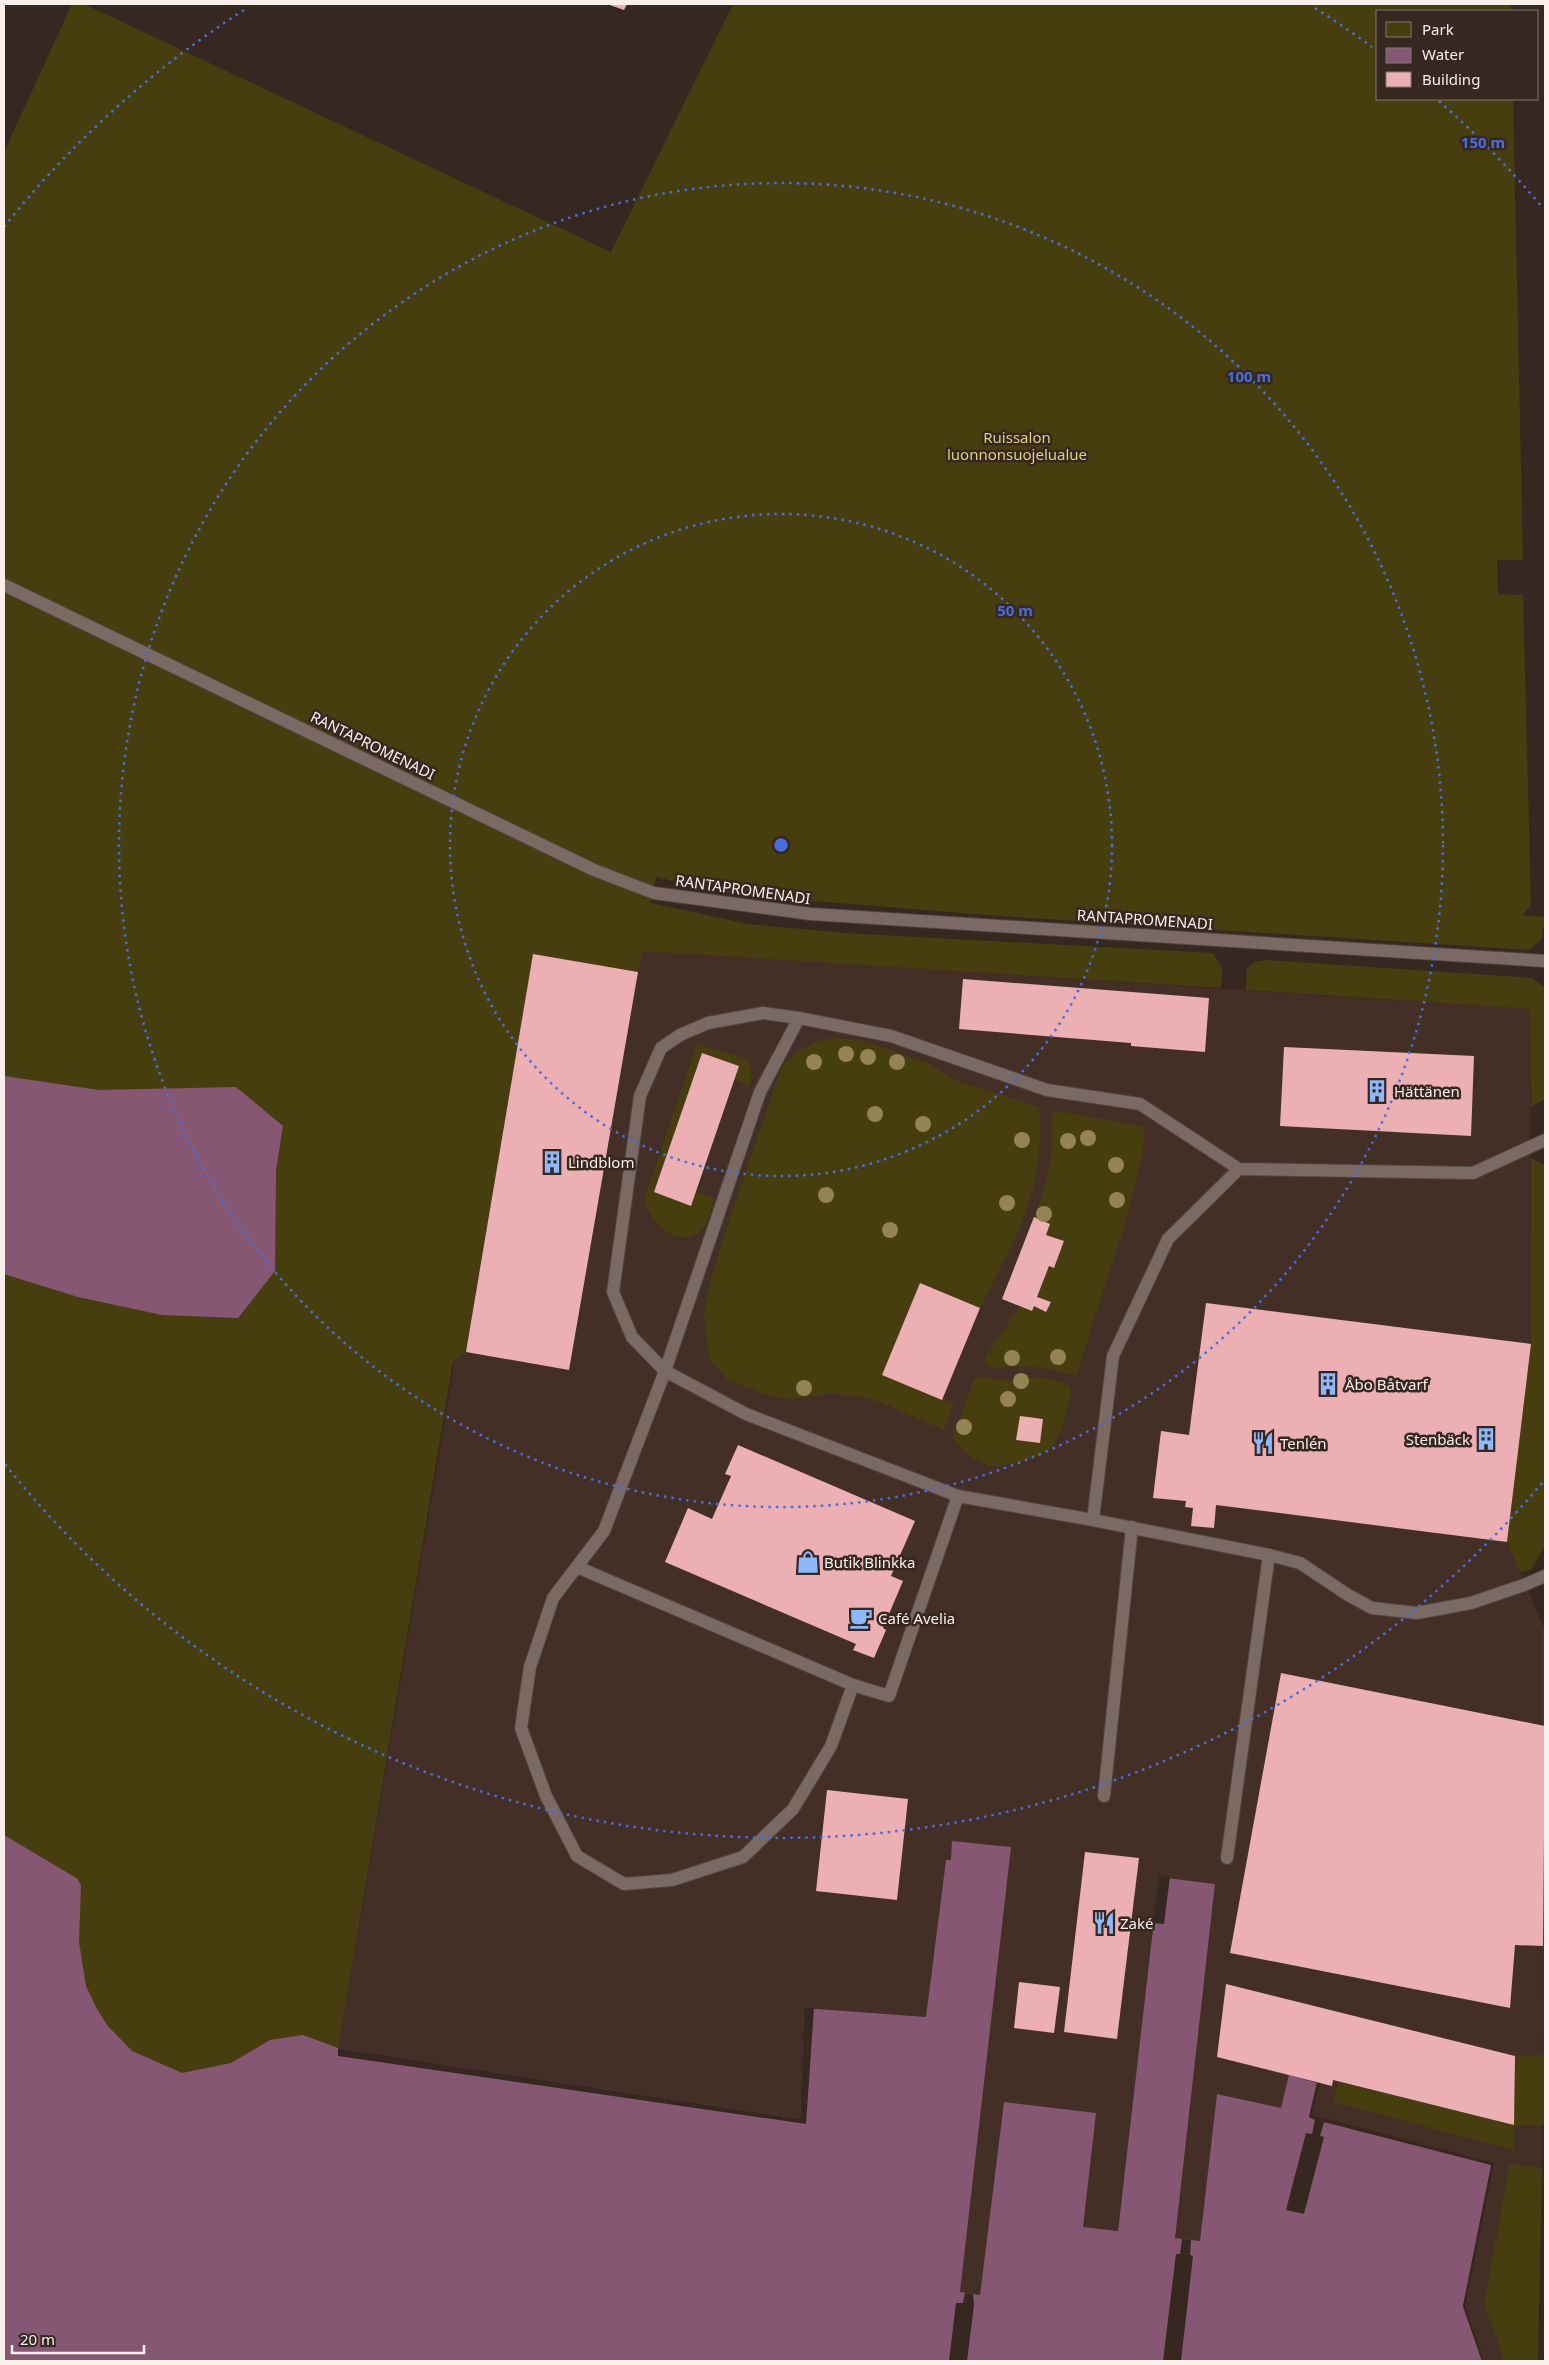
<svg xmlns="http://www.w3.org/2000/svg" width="1549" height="2365" viewBox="0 0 1549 2365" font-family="'Noto Sans',sans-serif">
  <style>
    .built { fill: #442f27 }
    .green { fill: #473e10 }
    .water { fill: #865772 }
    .pier { fill: #362721 }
    .building { fill: #ecafb4 }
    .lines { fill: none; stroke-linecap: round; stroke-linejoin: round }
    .service-casing { stroke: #524641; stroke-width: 14 }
    .service { stroke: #7b6963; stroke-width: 12 }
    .tree { fill: #938355 }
    .ring { fill: none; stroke: #496edc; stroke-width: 2.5; stroke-dasharray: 2.5 5 }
    .labels { text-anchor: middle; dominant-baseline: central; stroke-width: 5; stroke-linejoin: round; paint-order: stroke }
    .park-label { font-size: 15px; fill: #dfcf80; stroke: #362721 }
    .street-label { font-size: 15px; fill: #faefeb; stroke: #362721 }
    .poi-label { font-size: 15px; fill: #faefeb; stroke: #362721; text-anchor: start }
    .centre { fill: #496edc; stroke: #362721; stroke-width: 2.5 }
    .ring-label { font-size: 15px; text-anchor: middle; font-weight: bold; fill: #496edc; stroke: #362721; stroke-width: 5; stroke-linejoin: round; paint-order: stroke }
  </style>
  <rect width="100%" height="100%" fill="#362721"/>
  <polygon class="built" points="526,943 1530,1009 1531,1344 1507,1541 1543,1626 1544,2027 1538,2361 1482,2361 1463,2306 1281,2108 1217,2094 1200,2241 1174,2238 1215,1884 1159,1877 1118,2231 1083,2227 1004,2102 981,2295 960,2293 996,1978 951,1860 946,1861 926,2017 804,2008 800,2119 338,2048"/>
  <g class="green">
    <polygon points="72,4 84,4 611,252 733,4 1511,4 1511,11 1378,11 1378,99 1513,99 1523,560 1497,560 1498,594 1523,595 1531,906 1522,915 1545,917 1542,939 1529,950 986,915 777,898 721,892 656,877 651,903 748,924 845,933 1213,953 1222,968 1221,988 642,951 638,972 533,954 466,1352 453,1362 338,2048 316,2209 4,2120 4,152"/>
    <polygon points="1266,960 1532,978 1545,988 1545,1099 1531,1107 1530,1009 1246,990 1247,968 1254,962"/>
    <path d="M835 1038 863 1041 928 1063 954 1080 1039 1107C1046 1190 1016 1237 980 1308L920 1283 883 1375 954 1403 944 1430 880 1402 861 1397 832 1394 789 1399 764 1394 728 1380 713 1364 708 1354 704 1312 712 1276 732 1212 781 1069C794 1050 813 1040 835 1038Z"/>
    <path d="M697 1044 747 1059C752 1069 752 1075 750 1086L734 1080 739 1066 702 1053 654 1192 691 1205 696 1192 714 1198C711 1207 710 1220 704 1227 681 1254 650 1222 644 1200Z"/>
    <path d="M1053 1110 1144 1127 1143 1154 1123 1230 1076 1376C1047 1366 1023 1365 993 1368L986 1363 985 1358 1020 1306 1031 1311 1034 1306 1046 1312 1051 1302 1037 1297 1049 1266 1054 1268 1064 1242 1046 1235 1050 1224 1034 1217C1043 1195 1050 1173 1052 1149 1053 1135 1050 1124 1053 1110Z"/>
    <polygon points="1531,1158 1545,1165 1545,1546 1531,1570 1520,1572 1507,1542 1531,1344"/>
    <path d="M979 1377 1005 1380 1036 1377 1067 1383 1072 1392C1066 1410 1063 1436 1049 1450 1042 1457 1004 1467 993 1466 980 1465 958 1449 953 1437L974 1380Z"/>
    <polygon points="1543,1626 1545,1626 1545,1948 1543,1949"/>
    <polygon points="1545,2055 1545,2125 1514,2125 1513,2150 1334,2102 1338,2082 1514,2125 1515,2056"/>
    <polygon points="1510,2164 1542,2168 1538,2361 1505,2361 1484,2304"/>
  </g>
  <g class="water">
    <polygon points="4,1076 99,1090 236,1087 283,1126 276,1171 275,1271 238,1318 162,1315 78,1297 4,1274"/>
    <polygon points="4,1835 78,1879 81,1886 79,1942 86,1986 97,2009 107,2025 132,2051 182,2073 231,2063 270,2040 303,2035 338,2048 800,2119 804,2008 926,2017 946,1860 951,1860 952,1841 1011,1847 960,2292 980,2295 1004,2102 1096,2113 1083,2227 1118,2231 1159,1877 1215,1884 1175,2238 1200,2241 1217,2094 1281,2108 1289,2075 1317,2083 1309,2117 1492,2165 1463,2306 1482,2361 4,2361"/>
  </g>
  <g class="pier">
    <polygon points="1159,1875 1170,1876 1164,1924 1153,1923"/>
    <polygon points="804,2008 814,2008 806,2124 338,2056 338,2048 800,2119"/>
    <polygon points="1317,2083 1320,2083 1312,2115 1494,2163 1465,2306 1484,2361 1482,2361 1463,2306 1491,2165 1324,2122 1320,2136 1324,2137 1304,2214 1286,2210 1306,2133 1312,2134 1315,2120 1309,2117"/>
    <polygon points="1182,2239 1191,2240 1190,2255 1193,2256 1181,2361 1163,2361 1176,2254 1180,2254"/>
    <polygon points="965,2293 973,2294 974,2305 967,2361 949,2361 956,2303 963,2303"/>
  </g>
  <g class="building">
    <polygon points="607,4 627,4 624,10"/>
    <polygon points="533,954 638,972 569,1370 466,1352"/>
    <polygon points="963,979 1209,998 1205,1052 1131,1046 1131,1043 959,1029"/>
    <polygon points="1284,1047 1474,1056 1471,1136 1280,1126"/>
    <polygon points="702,1053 739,1066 691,1206 654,1192"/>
    <polygon points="1034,1217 1050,1224 1046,1235 1064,1241 1054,1268 1049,1266 1037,1297 1051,1302 1046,1312 1034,1306 1032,1311 1002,1299"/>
    <polygon points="920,1283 980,1308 942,1400 882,1375"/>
    <polygon points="1206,1303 1531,1344 1507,1542 1216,1505 1214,1528 1191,1526 1193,1508 1185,1507 1186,1501 1153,1498 1161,1431 1189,1435"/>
    <polygon points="1020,1416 1043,1419 1040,1443 1016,1440"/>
    <polygon points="738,1445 915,1521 891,1576 903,1581 883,1628 886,1630 874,1658 853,1650 856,1644 665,1562 688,1508 712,1519 731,1476 725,1474"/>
    <polygon points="1281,1673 1545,1726 1543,1946 1515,1945 1510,2008 1230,1953"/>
    <polygon points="827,1790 908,1799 897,1900 816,1891"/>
    <polygon points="1085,1852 1139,1858 1117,2039 1064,2032"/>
    <polygon points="1019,1982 1060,1987 1054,2033 1014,2028"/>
    <polygon points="1226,1984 1515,2056 1514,2125 1333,2080 1332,2086 1217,2057"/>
  </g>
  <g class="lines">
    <defs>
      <g id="service">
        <polyline points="4,585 594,870 654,893 811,914 1545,961"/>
        <polyline points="799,1018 760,1092 665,1371 604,1531 553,1598 530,1667 521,1728 546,1796 577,1856 624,1884 672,1880 743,1857 793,1809 831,1746 853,1685"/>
        <polyline points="1545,1140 1473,1173 1239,1169 1140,1104 1047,1090 891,1036 799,1018 763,1013 708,1023 680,1035 661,1048 640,1096 613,1292 632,1337 665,1371 746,1414 958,1496 1093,1520 1269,1555 1300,1563 1348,1595 1372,1608 1417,1613 1471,1603 1524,1585 1545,1576"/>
        <polyline points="1093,1520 1113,1356 1168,1239 1239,1169"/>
        <polyline points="577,1567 853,1685 889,1696 958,1496"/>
        <polyline points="1104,1796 1132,1527"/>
        <polyline points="1227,1858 1269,1555"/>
      </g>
    </defs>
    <use href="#service" class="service-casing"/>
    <use href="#service" class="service"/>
  </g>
  <g class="tree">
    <circle cx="846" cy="1054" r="8"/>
    <circle cx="868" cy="1057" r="8"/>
    <circle cx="814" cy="1062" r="8"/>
    <circle cx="897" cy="1062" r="8"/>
    <circle cx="875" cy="1114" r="8"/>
    <circle cx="923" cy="1124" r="8"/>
    <circle cx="1088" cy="1138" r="8"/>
    <circle cx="1022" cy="1140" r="8"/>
    <circle cx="1068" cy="1141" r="8"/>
    <circle cx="1116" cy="1165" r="8"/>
    <circle cx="826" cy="1195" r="8"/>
    <circle cx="1117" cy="1200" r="8"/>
    <circle cx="1007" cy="1203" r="8"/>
    <circle cx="1044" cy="1214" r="8"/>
    <circle cx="890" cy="1230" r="8"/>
    <circle cx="1058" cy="1357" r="8"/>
    <circle cx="1012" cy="1358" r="8"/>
    <circle cx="1021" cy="1381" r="8"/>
    <circle cx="804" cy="1388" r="8"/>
    <circle cx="1008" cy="1399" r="8"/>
    <circle cx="964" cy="1427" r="8"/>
  </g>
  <g class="ring">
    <circle cx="781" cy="845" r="331"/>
    <circle cx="781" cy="845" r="662"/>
    <path d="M1542 1483A993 993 0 0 1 4 1463M4 227A993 993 0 0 1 247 8M1315 8A993 993 0 0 1 1372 47M1439 101A993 993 0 0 1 1542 207"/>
  </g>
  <defs>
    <symbol id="building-bare" viewBox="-9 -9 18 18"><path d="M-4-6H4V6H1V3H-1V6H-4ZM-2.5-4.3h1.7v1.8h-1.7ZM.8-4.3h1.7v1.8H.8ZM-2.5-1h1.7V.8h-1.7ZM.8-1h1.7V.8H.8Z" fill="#8db9fc" stroke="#362721" stroke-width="2.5" paint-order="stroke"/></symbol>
    <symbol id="restaurant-bare" viewBox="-9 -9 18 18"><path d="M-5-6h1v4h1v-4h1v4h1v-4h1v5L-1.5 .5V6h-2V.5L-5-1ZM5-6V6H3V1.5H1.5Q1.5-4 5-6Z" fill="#8db9fc" stroke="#362721" stroke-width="2.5" paint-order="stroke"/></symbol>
    <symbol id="shop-bare" viewBox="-9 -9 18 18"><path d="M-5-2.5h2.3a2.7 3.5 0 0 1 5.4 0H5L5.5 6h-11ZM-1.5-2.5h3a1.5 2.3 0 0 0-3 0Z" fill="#8db9fc" stroke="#362721" stroke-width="2.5" paint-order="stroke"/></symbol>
    <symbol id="cafe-bare" viewBox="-9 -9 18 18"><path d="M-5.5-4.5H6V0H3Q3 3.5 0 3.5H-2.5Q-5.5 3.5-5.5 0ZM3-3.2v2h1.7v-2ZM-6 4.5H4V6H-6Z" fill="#8db9fc" stroke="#362721" stroke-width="2.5" paint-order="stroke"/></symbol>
  </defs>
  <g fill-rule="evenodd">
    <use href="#building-bare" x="1361" y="1075" width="32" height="32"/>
    <use href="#building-bare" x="536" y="1146" width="32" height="32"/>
    <use href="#building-bare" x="1312" y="1368" width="32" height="32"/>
    <use href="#building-bare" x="1470" y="1423" width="32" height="32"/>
    <use href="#restaurant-bare" x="1247" y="1427" width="32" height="32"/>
    <use href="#shop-bare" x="792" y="1546" width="32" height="32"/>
    <use href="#cafe-bare" x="845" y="1602" width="32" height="32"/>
    <use href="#restaurant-bare" x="1088" y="1907" width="32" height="32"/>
  </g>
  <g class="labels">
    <g class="park-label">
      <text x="1017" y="437">Ruissalon<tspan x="1017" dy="17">luonnonsuojelualue</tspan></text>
    </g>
    <g class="street-label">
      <text transform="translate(373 745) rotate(26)">RANTAPROMENADI</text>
      <text transform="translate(743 889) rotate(8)">RANTAPROMENADI</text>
      <text transform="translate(1145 919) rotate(4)">RANTAPROMENADI</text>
    </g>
    <g class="poi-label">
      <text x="1394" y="1091">Hättänen</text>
      <text x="568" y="1162">Lindblom</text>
      <text x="1345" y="1384">Åbo Båtvarf</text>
      <text x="1470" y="1439" text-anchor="end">Stenbäck</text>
      <text x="1280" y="1443">Tenlén</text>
      <text x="824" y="1562">Butik Blinkka</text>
      <text x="878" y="1618">Café Avelia</text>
      <text x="1120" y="1923">Zaké</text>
    </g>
  </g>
  <circle cx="781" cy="845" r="8" class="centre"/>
  <g class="ring-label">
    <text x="1483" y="148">150 m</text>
    <text x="1249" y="382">100 m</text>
    <text x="1015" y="616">50 m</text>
  </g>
  <rect width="1549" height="2365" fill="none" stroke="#faefeb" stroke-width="10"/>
  <rect x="1376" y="10" width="162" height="90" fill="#362721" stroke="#847772"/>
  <rect x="1386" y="22" width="25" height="15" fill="#473e10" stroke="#847772"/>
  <text x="1422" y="35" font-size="15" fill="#faefeb">Park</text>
  <rect x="1386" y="48" width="25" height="15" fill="#865772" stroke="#847772"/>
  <text x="1422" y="60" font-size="15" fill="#faefeb">Water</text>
  <rect x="1386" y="72" width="25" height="15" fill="#ecafb4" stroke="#847772"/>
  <text x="1422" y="85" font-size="15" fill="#faefeb">Building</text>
  <path d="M12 2345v8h132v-8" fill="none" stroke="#faefeb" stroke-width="2.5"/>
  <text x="20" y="2345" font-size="15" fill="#faefeb" stroke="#362721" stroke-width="4" paint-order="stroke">20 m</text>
</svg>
